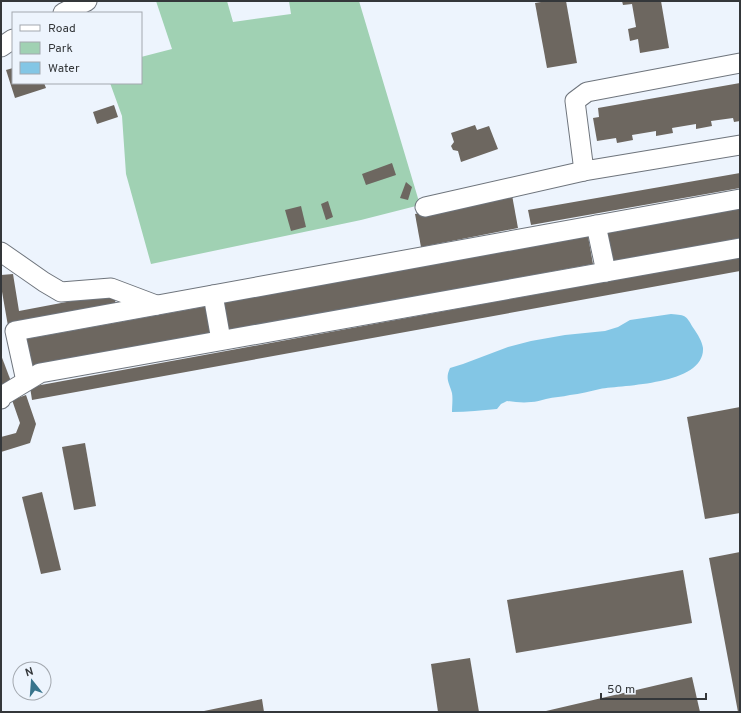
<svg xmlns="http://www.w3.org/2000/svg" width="741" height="713" viewBox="0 0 741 713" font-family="Overpass,sans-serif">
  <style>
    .green { fill: #a0d1b3 }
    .water { fill: #83c6e5 }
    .building { fill: #6d6760 }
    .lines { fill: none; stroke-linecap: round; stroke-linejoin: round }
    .minor-casing { stroke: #6e747c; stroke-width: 21 }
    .minor { stroke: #fff; stroke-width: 19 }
  </style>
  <rect width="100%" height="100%" fill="#edf4fd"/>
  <polygon class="green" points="156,1 227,1 233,22 291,14 289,1 359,1 420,205 361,220 151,264 126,174 122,116 110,83 141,83 141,57 172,49"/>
  <path class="water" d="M671 314C687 315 686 316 694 329 698 335 702 341 703 348 705 385 624 385 600 389 590 391 580 394 570 395 562 397 554 397 546 399 541 400 536 402 531 402 523 403 515 402 507 401L501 404 497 409C482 410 467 412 452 412 452 406 453 399 452 393 449 382 445 379 450 368L463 364 508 347 531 341 565 335 605 331 618 327 630 320Z"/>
  <g class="building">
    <polygon points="547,1 566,1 577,63 547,68 535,3"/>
    <polygon points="622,1 661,1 669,48 640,53 638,39 630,41 628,29 636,27 632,4 623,5"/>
    <polygon points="13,68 13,83 44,83 46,88 15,98 6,70"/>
    <polygon points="740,83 740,121 734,122 733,118 711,121 712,126 696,129 696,124 672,128 673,133 656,136 656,131 632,135 633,140 617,143 616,138 597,141 593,118 599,117 598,108"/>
    <polygon points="114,105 118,117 97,124 93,112"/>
    <polygon points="475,125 477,130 489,126 498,149 461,162 458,151 453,150 451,146 454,142 451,133"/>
    <polygon points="392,163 396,175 366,185 362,174"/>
    <polygon points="740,173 740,188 531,225 528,210"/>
    <polygon points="406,182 412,187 408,200 400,198"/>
    <polygon points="512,195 518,228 421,247 415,214"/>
    <polygon points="328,201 333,217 326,220 321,204"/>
    <polygon points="301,206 306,227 291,231 285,210"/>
    <polygon points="740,208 740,238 612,262 607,233"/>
    <polygon points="588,236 593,264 227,331 222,303"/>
    <polygon points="740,257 740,271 32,400 30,387"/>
    <polygon points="13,274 19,311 114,293 116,306 8,326 1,286 1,275"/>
    <polygon points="208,306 213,334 31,367 26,339"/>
    <polygon points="1,355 12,384 1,388"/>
    <polygon points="26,395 36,424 30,443 1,452 1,437 16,433 20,423 12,400"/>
    <polygon points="740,407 740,513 705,519 687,417"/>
    <polygon points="85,443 96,506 74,510 62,447"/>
    <polygon points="42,492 61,570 41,574 22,497"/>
    <polygon points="740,552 740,712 738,712 709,558"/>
    <polygon points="683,570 692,623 516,653 507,600"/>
    <polygon points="470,658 479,712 438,712 431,664"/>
    <polygon points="692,677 700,712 546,712 546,711"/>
    <polygon points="262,699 264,712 204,712 204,711"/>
  </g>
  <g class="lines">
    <defs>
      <g id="minor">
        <polyline points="63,13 87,1"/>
        <polyline points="1,47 13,39"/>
        <polyline points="740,63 587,92 575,101 584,171 740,145"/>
        <polyline points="425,207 584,171"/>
        <polyline points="596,225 606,272"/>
        <polyline points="1,252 44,282 61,292 111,288 156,305"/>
        <polyline points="213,295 221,340"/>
        <polyline points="26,381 15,331 740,199"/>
        <polyline points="1,399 2,396 40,373 740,248"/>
      </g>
    </defs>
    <use href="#minor" class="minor-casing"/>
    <use href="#minor" class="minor"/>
  </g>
  <rect width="741" height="713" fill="none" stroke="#34373a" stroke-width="4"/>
  <rect x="12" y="12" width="130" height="72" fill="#edf4fd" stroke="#a3a8af"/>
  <rect x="20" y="25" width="20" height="6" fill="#ffffff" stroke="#a3a8af"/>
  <text x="48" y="32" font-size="12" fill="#34373a">Road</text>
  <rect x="20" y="42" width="20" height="12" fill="#a0d1b3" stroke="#a3a8af"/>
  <text x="48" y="52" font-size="12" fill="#34373a">Park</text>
  <rect x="20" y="62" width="20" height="12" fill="#83c6e5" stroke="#a3a8af"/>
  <text x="48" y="72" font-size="12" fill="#34373a">Water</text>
  <g transform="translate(32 681) rotate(343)"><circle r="19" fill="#edf4fd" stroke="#a3a8af"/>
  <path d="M0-3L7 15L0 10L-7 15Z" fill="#38748c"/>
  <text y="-6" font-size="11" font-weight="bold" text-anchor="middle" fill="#34373a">N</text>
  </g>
  <path d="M601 693v6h105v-6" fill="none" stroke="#34373a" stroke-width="2"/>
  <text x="607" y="693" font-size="12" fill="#34373a" stroke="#edf4fd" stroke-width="3" paint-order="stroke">50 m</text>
</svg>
